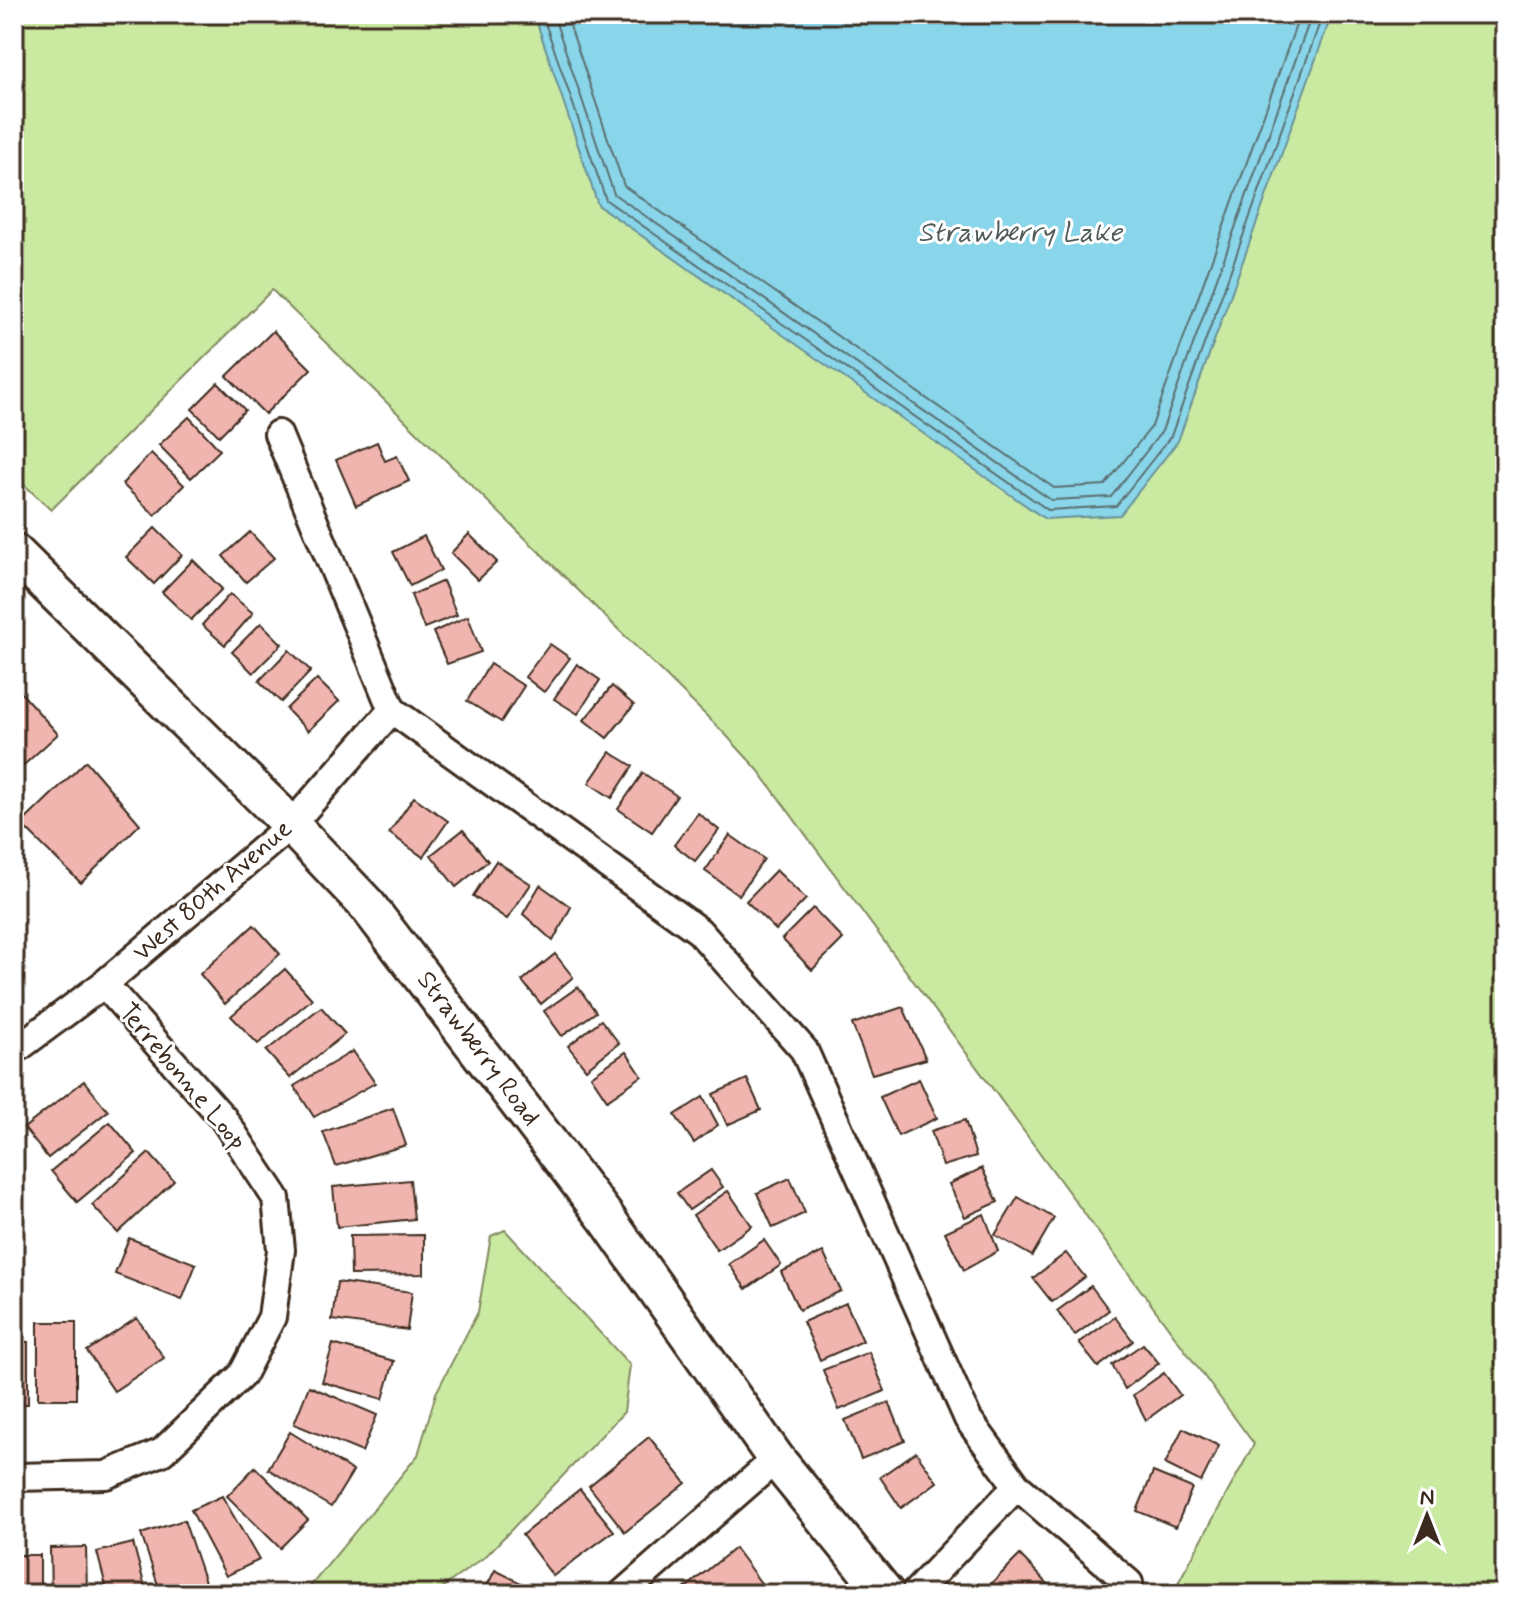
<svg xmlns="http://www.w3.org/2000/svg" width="1519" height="1608" viewBox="0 0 1519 1608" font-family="Mynerve,sans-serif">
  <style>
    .green { fill: #cae9a1; stroke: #828a60; stroke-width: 2 }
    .water { fill: #89d5e9; stroke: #6a9198; stroke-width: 2 }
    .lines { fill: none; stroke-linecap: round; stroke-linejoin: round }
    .shore { stroke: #5a6e6f; stroke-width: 2 }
    .building { fill: #f1b5b0; stroke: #3b2a1e; stroke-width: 2 }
    .street-casing { stroke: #3b2a1e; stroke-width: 32 }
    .secondary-casing { stroke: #3b2a1e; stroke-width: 42 }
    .street { stroke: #fff; stroke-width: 26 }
    .secondary { stroke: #fff; stroke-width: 36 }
    .labels { text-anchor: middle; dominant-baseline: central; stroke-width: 6; stroke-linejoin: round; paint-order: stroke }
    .street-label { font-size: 26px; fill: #3b2a1e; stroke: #fff }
    .water-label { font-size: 28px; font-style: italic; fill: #525d5b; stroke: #fff }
  </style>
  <rect width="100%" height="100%" fill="#fff"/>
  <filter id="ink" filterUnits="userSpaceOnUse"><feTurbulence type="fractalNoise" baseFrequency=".0125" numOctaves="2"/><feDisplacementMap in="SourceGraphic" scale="16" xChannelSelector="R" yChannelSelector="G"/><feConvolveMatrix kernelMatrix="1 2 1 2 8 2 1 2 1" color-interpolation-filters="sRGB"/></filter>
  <g filter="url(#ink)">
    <g class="green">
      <polygon points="14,14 1505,14 1505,1594 1172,1594 1254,1444 758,770 725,734 272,290 51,510 14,475"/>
      <polygon points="505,1230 630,1365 624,1412 486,1556 443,1587 442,1594 304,1594 418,1455 436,1393 478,1312 491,1236"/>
    </g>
    <polygon class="water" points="534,14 1332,14 1178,441 1120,515 1045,519 598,205"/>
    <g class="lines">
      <g class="shore">
        <polyline points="542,14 606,200 1048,510 1116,506 1171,436 1323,14"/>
        <polyline points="553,14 614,194 1051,500 1111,497 1162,431 1312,14"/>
        <polyline points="566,14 624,186 1054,488 1105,485 1152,426 1300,14"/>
      </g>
    </g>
    <g class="building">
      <polygon points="273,331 311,369 265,414 227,376"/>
      <polygon points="218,383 245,410 219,436 192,409"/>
      <polygon points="189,417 220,450 191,478 159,445"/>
      <polygon points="377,442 385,461 397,456 409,481 356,506 336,460"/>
      <polygon points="151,453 184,485 155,515 122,484"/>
      <polygon points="155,528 182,555 154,584 126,557"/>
      <polygon points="250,532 274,558 246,582 223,556"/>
      <polygon points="469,534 497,562 478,580 451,553"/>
      <polygon points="424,536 441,570 410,586 393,552"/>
      <polygon points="193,560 222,589 191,620 162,592"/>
      <polygon points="443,581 457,615 424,628 411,595"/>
      <polygon points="230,594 253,613 225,645 202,625"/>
      <polygon points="468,616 481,652 447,664 433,632"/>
      <polygon points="261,623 282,644 253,673 232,652"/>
      <polygon points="550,644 570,658 544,692 525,677"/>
      <polygon points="289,650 311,671 281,702 259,681"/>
      <polygon points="490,664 524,686 501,722 467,701"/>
      <polygon points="577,664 600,680 578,714 554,699"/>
      <polygon points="317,679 339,701 308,731 286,709"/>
      <polygon points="14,685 58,734 14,774"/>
      <polygon points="612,686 634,705 607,738 584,720"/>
      <polygon points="610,752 633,766 612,798 589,783"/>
      <polygon points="86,761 140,824 81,883 21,824"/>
      <polygon points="643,773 677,796 652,832 618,809"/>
      <polygon points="414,797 448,821 423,857 389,833"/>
      <polygon points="698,813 719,830 695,861 674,845"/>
      <polygon points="463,830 488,861 456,887 431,855"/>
      <polygon points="730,835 764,859 739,895 705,871"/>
      <polygon points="496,861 531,884 507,919 473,896"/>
      <polygon points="776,870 806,899 776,930 746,901"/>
      <polygon points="540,885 571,907 553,941 523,914"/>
      <polygon points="813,908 843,939 812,970 782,939"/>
      <polygon points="254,925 280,954 225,1004 200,974"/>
      <polygon points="555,954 573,977 541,1004 522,981"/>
      <polygon points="285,969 312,999 258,1044 231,1016"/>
      <polygon points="578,987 596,1012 562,1036 544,1011"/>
      <polygon points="321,1007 345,1034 290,1078 266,1051"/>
      <polygon points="903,1007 926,1059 872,1074 852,1024"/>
      <polygon points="601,1020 619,1043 586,1069 568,1046"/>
      <polygon points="353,1051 375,1083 314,1117 294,1086"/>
      <polygon points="626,1052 642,1076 607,1100 591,1076"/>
      <polygon points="747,1079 761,1110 727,1125 713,1094"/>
      <polygon points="919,1079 937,1118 898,1136 880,1097"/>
      <polygon points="84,1081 108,1111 48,1158 24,1128"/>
      <polygon points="703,1097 718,1125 694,1143 675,1115"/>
      <polygon points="393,1108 406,1145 336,1166 323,1132"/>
      <polygon points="965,1120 976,1156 943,1166 931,1131"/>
      <polygon points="110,1122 136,1153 77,1202 51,1171"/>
      <polygon points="149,1153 174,1181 118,1233 92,1205"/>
      <polygon points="982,1168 998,1202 965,1217 949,1184"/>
      <polygon points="711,1170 723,1187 689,1210 677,1193"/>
      <polygon points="790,1178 805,1213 773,1228 757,1193"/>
      <polygon points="410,1180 414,1219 337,1227 333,1187"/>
      <polygon points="728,1191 752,1226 717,1250 693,1215"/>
      <polygon points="1018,1197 1054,1218 1032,1256 995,1235"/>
      <polygon points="984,1214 998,1251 964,1270 945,1232"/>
      <polygon points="424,1235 424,1274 351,1275 350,1236"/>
      <polygon points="129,1238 196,1264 182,1300 115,1274"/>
      <polygon points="764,1240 781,1265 746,1289 729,1264"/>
      <polygon points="823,1252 841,1291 799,1310 781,1272"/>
      <polygon points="1066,1253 1085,1277 1052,1302 1033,1278"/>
      <polygon points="337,1282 412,1292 407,1330 332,1320"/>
      <polygon points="1091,1286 1109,1310 1075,1335 1057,1311"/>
      <polygon points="846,1303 863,1341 820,1360 803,1322"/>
      <polygon points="1115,1317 1133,1341 1098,1367 1079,1343"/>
      <polygon points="137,1318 164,1358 114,1391 87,1351"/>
      <rect x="38" y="1322" width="38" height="77"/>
      <polygon points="14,1341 28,1342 28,1404 14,1404"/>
      <polygon points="333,1344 394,1361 383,1399 322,1382"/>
      <polygon points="1143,1344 1159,1363 1125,1389 1112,1365"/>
      <polygon points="869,1352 885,1391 839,1410 823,1370"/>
      <polygon points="1164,1373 1180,1395 1146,1420 1133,1395"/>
      <polygon points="309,1386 377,1415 362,1452 294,1424"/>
      <polygon points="889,1402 905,1441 861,1459 845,1420"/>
      <polygon points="1183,1428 1219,1446 1201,1482 1165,1464"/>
      <polygon points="290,1432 353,1471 331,1507 268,1469"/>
      <polygon points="649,1437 686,1483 625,1532 589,1486"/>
      <polygon points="916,1452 937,1482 901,1508 880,1477"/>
      <polygon points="255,1467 308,1520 280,1548 227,1496"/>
      <polygon points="1153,1472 1192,1488 1176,1527 1137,1511"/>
      <polygon points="580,1489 614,1531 553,1576 522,1535"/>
      <polygon points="222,1496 259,1560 226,1576 191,1510"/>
      <polygon points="184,1520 208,1591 161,1594 141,1534"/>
      <polygon points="133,1543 147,1594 108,1594 97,1552"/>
      <polygon points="86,1547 87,1594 51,1594 50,1548"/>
      <polygon points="735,1548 769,1594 678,1594"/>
      <rect x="14" y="1555" width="26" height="39"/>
      <polygon points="1020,1555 1049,1585 1040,1594 991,1594 986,1589"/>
      <polygon points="495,1570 543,1594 483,1594"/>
    </g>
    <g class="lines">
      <defs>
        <g id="street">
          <polyline points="278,434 392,710 699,931 804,1050 968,1419 1017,1486 1129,1583"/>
          <polyline points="14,1051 104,984 291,825 392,710"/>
          <polyline points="14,1477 106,1475 162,1452 242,1375 272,1317 281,1250 276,1198 223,1118 104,984"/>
          <polyline points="622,1594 776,1459"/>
          <polyline points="914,1594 1017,1486"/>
        </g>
        <polyline id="secondary" points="14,552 291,825 367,905 607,1219 776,1459 886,1594"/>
      </defs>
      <use href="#street" class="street-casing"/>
      <use href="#secondary" class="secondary-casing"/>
      <use href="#street" class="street"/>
      <use href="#secondary" class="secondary"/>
    </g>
  </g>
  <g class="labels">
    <g class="street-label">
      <text transform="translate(213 891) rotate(-41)">West 80th Avenue</text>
      <text transform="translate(478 1049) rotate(53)">Strawberry Road</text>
      <text transform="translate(182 1077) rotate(50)">Terrebonne Loop</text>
    </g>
    <g class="water-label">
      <text x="1020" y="233">Strawberry Lake</text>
    </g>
  </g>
  <rect width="1519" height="1608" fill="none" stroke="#fff" stroke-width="48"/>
  <rect x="24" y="24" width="1471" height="1560" fill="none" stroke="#3b2a1e" stroke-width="3" filter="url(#ink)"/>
  <g transform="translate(1427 1516)" stroke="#ffffff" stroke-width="6" paint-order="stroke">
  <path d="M0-6L14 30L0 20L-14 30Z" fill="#3b2a1e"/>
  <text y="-12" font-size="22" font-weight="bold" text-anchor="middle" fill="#3b2a1e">N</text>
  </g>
</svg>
